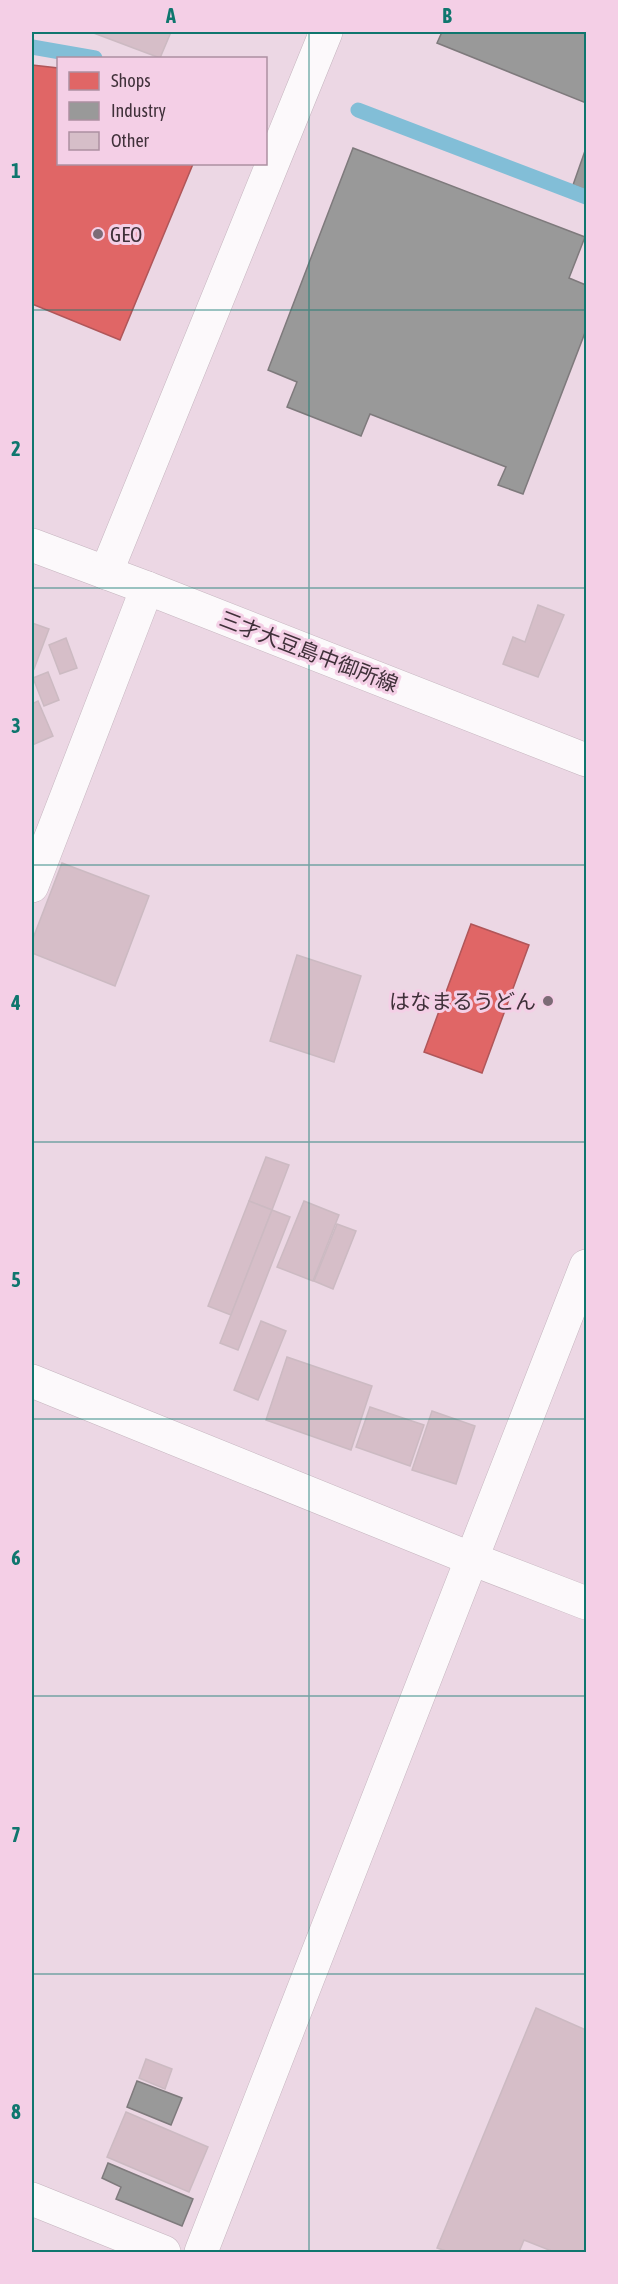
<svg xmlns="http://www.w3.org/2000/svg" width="618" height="2284" viewBox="0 0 618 2284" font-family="'Asap Condensed','Noto Sans JP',sans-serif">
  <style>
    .shops { fill: #e06666; stroke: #b05659; stroke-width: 1.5 }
    .industry { fill: #999; stroke: #7e7a7c; stroke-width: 1.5 }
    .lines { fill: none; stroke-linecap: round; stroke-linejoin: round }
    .stream { stroke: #82bed7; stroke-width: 15 }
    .building { fill: #d6bec8; stroke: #ccbac2; stroke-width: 1.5 }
    .street-casing { stroke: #c5b5bf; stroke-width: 34 }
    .secondary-casing { stroke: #c5b5bf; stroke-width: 34 }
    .street { stroke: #fcf9fb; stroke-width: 33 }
    .secondary { stroke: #fcf9fb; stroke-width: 33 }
    .grid { fill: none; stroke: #0f766e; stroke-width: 1.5; stroke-opacity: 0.55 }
    .poi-dot { fill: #7c6b76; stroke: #f4cfe6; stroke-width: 2 }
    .labels { text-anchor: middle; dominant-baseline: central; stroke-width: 6; stroke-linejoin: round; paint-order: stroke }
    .poi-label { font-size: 21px; fill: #40313a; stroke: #f4cfe6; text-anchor: start }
    .street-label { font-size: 21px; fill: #40313a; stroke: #f4cfe6 }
    .neatline { fill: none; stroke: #0f766e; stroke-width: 2 }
    .grid-label { font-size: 20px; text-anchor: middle; font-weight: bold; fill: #0f766e }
  </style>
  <rect width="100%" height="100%" fill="#ecd7e4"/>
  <g class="shops">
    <polygon points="32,65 58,68 58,164 193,164 120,340 32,304"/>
    <polygon points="471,924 529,945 482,1073 424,1052"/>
  </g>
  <g class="industry">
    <polygon points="442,32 586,32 586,103 437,43"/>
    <polygon points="353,148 585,237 569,278 586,285 586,330 523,494 498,485 506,467 370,414 361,436 287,407 297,382 268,370"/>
    <polygon points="586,148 586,190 573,185"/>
    <polygon points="137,2081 182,2098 171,2125 127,2107"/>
    <polygon points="108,2163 193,2199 182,2226 116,2199 121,2187 102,2178"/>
  </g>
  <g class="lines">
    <g class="stream">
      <polyline points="32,47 95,58"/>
      <polyline points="358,110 586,197"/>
    </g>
  </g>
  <g class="building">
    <polygon points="91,32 171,32 160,58"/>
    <polygon points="538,605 564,615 538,677 503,664 513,637 525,642"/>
    <polygon points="32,623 49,629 34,669 32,668"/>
    <polygon points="66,638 77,668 60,674 49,645"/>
    <polygon points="48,672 59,700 44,706 33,678"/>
    <polygon points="38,701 53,736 32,745 32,704"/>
    <polygon points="62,863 149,896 115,986 32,953 32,941"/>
    <polygon points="297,955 361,976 334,1062 270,1041"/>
    <polygon points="266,1157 289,1165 272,1210 249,1201"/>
    <polygon points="249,1201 272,1210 231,1315 208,1306"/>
    <polygon points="304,1201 339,1215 313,1281 277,1267"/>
    <polygon points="272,1210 290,1217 238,1350 220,1343"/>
    <polygon points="337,1224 356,1231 333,1289 314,1281"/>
    <polygon points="261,1321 286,1331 258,1400 234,1390"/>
    <polygon points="287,1357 372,1386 351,1450 266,1420"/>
    <polygon points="370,1407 424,1425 410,1466 356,1447"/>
    <polygon points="432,1411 475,1426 456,1484 412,1470"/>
    <polygon points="536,2008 586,2030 586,2251 554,2252 524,2240 519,2252 449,2252 437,2248"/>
    <polygon points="146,2059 172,2069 165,2089 139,2078"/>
    <polygon points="126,2112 208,2147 189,2192 107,2157"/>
  </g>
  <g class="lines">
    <defs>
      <g id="street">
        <polyline points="32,886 147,588"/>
        <polyline points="32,1381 472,1559 586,1603"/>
        <polyline points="32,2199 164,2252"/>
        <polyline points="201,2252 586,1266"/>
      </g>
      <g id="secondary">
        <polyline points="32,545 147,588 586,760"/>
        <polyline points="106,573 326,32"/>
      </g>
    </defs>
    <use href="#street" class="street-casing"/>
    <use href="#secondary" class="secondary-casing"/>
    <use href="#street" class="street"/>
    <use href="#secondary" class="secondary"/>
  </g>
  <path class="grid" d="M309 32V2252M32 310H586M32 588H586M32 865H586M32 1142H586M32 1419H586M32 1696H586M32 1974H586"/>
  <g class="poi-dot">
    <circle cx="98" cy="234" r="6"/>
    <circle cx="548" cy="1001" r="6"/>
  </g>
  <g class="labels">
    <g class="poi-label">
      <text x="110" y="234">GEO</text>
      <text x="536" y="1001" text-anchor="end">はなまるうどん</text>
    </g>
    <g class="street-label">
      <text transform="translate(309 651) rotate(21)">三才大豆島中御所線</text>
    </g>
  </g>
  <rect width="618" height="2284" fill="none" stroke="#f4cfe6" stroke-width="66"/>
  <rect x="57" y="57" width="210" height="108" fill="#f4cfe6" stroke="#ac90a1" stroke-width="1.5"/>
  <rect x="69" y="72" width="30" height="18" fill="#e06666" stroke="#ac90a1" stroke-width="1.5"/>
  <text x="111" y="87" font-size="18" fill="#40313a">Shops</text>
  <rect x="69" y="102" width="30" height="18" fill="#999999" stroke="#ac90a1" stroke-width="1.5"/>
  <text x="111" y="117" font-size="18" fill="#40313a">Industry</text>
  <rect x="69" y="132" width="30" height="18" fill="#d6bec8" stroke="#ac90a1" stroke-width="1.5"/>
  <text x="111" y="147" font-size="18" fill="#40313a">Other</text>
  <rect x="33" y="33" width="552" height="2218" class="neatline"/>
  <g class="grid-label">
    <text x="171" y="23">A</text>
    <text x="447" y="23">B</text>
    <text x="16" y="178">1</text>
    <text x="16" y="456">2</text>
    <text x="16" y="733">3</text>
    <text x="16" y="1010">4</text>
    <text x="16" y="1287">5</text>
    <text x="16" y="1565">6</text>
    <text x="16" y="1842">7</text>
    <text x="16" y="2119">8</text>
  </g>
</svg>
